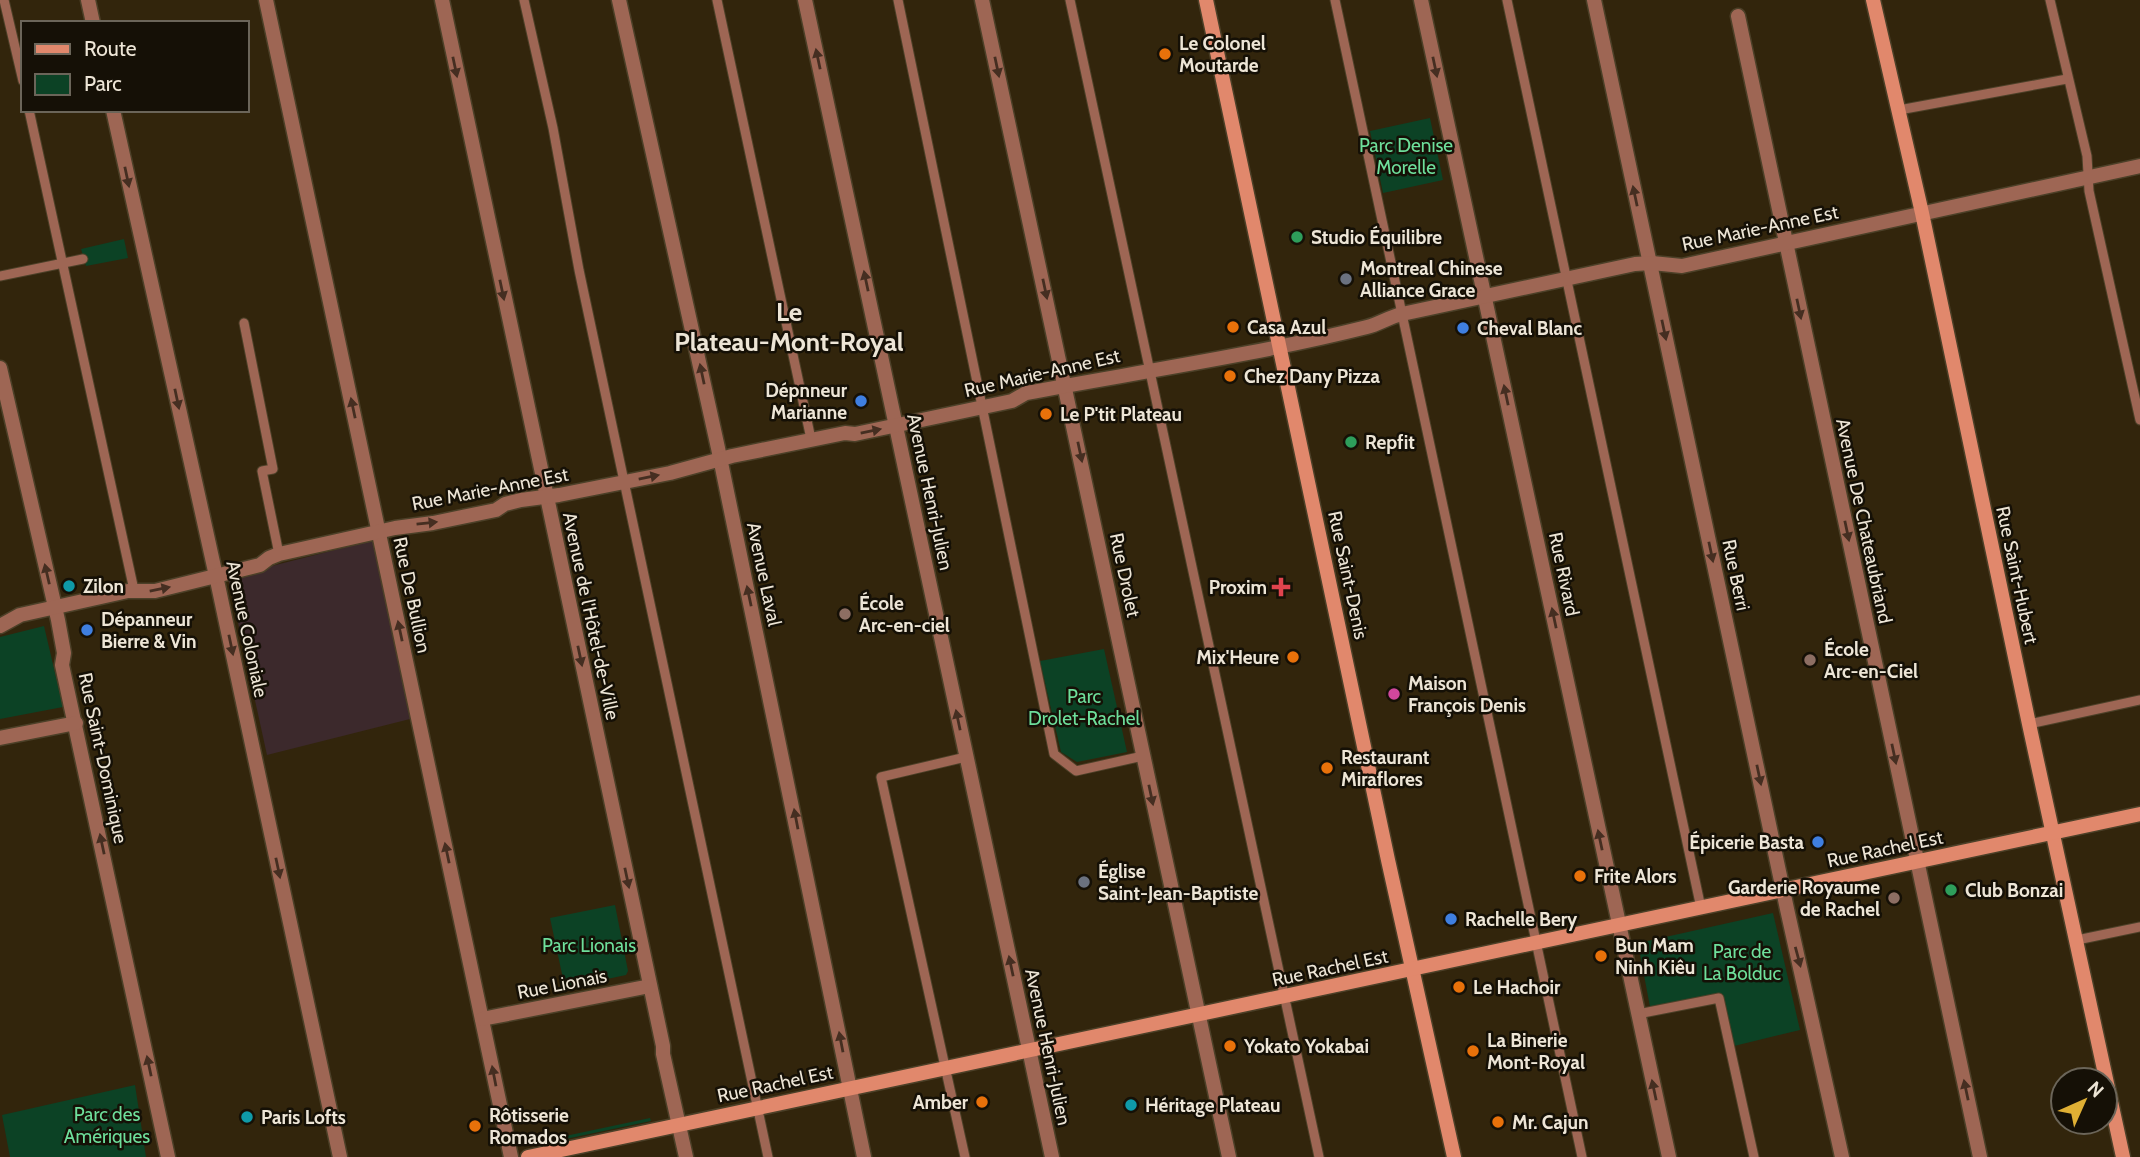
<svg xmlns="http://www.w3.org/2000/svg" width="2140" height="1157" viewBox="0 0 2140 1157" font-family="Cabin,sans-serif">
  <style>
    .industrial { fill: #3c292c }
    .green { fill: #0c4225 }
    .lines { fill: none; stroke-linecap: round; stroke-linejoin: round }
    .lane-casing { stroke: #4c4028; stroke-width: 11 }
    .street-casing { stroke: #4c4028; stroke-width: 17 }
    .secondary-casing { stroke: #4c4028; stroke-width: 17 }
    .lane { stroke: #9e6654; stroke-width: 9 }
    .street { stroke: #9e6654; stroke-width: 14 }
    .secondary { stroke: #e1886c; stroke-width: 14 }
    .oneway { fill: #452e21 }
    .food-dot { fill: #e8710a; stroke: #151006; stroke-width: 2.5 }
    .leisure-dot { fill: #2e9e5b; stroke: #151006; stroke-width: 2.5 }
    .worship-dot { fill: #6b7280; stroke: #151006; stroke-width: 2.5 }
    .shop-dot { fill: #3f7fe0; stroke: #151006; stroke-width: 2.5 }
    .culture-dot { fill: #0f9aa8; stroke: #151006; stroke-width: 2.5 }
    .health-dot { fill: #e0444e; stroke: #151006; stroke-width: 2.5 }
    .education-dot { fill: #8d6e63; stroke: #151006; stroke-width: 2.5 }
    .hotel-dot { fill: #d1479c; stroke: #151006; stroke-width: 2.5 }
    .labels { text-anchor: middle; dominant-baseline: central; stroke-width: 5; stroke-linejoin: round; paint-order: stroke }
    .poi-label { font-size: 19px; font-weight: bold; fill: #ede5d6; stroke: #151006; text-anchor: start }
    .park-label { font-size: 19px; fill: #6edf9b; stroke: #151006 }
    .street-label { font-size: 19px; fill: #ede5d6; stroke: #151006 }
    .district-label { font-size: 26px; font-weight: bold; fill: #ede5d6; stroke: #151006 }
  </style>
  <rect width="100%" height="100%" fill="#32250c"/>
  <polygon class="industrial" points="378,539 410,719 267,755 228,577"/>
  <g class="green">
    <polygon points="1430,118 1443,180 1383,193 1370,131"/>
    <polygon points="124,239 128,258 86,266 81,249"/>
    <polygon points="44,626 63,707 0,719 0,637"/>
    <polygon points="1104,649 1127,752 1077,762 1061,752 1040,661"/>
    <polygon points="615,905 628,971 626,975 565,988 550,918"/>
    <polygon points="1773,913 1800,1030 1730,1047 1719,998 1651,1012 1639,949 1643,942"/>
    <polygon points="135,1085 146,1157 10,1157 2,1115"/>
    <polygon points="650,1118 651,1121 537,1145 537,1142"/>
  </g>
  <g class="lines">
    <defs>
      <g id="lane">
        <polyline points="4,0 23,81"/>
        <polyline points="524,0 553,128 579,270 768,1157"/>
        <polyline points="717,0 811,439"/>
        <polyline points="898,0 1054,754 1076,771 1143,756"/>
        <polyline points="1070,0 1319,1157"/>
        <polyline points="1335,0 1582,1157"/>
        <polyline points="1507,0 1701,908"/>
        <polyline points="2050,0 2087,156 2089,191 2140,420"/>
        <polyline points="29,110 134,590"/>
        <polyline points="1899,110 2067,79"/>
        <polyline points="0,276 83,259"/>
        <polyline points="244,323 273,469 262,471 279,554"/>
        <polyline points="2029,724 2140,700"/>
        <polyline points="2077,940 2140,927"/>
        <polyline points="1638,1014 1719,998 1754,1157"/>
        <polyline points="965,1157 881,777 966,757"/>
      </g>
      <g id="street">
        <polyline points="88,0 93,23"/>
        <polyline points="266,0 511,1157"/>
        <polyline points="442,0 663,1046 663,1054 686,1157"/>
        <polyline points="619,0 718,448 864,1157"/>
        <polyline points="805,0 1052,1157"/>
        <path d="M982 0C1066 385 1145 772 1229 1157"/>
        <polyline points="1421,0 1669,1157"/>
        <polyline points="1594,0 1787,909 1842,1157"/>
        <polyline points="1738,16 1980,1157"/>
        <polyline points="113,110 218,585 340,1157"/>
        <polyline points="0,368 58,620 64,653 62,665 168,1157"/>
        <path d="M0 626 20 615 128 591H155L260 565 269 558 279 554 395 528 433 523 496 510 505 504 521 500 559 495 670 473 732 456 845 433 855 434 1012 401 1026 393C1139 372 1255 355 1367 327 1379 324 1389 317 1402 314L1635 264 1652 263 1682 266 2140 166"/>
        <polyline points="0,738 76,723"/>
        <polyline points="482,1019 650,986"/>
      </g>
      <g id="secondary">
        <polyline points="1206,0 1388,860 1454,1157"/>
        <polyline points="1873,0 1922,213 2029,724 2123,1157"/>
        <polyline points="528,1157 2140,814"/>
      </g>
    </defs>
    <use href="#lane" class="lane-casing"/>
    <use href="#street" class="street-casing"/>
    <use href="#secondary" class="secondary-casing"/>
    <use href="#lane" class="lane"/>
    <use href="#street" class="street"/>
    <use href="#secondary" class="secondary"/>
  </g>
  <defs><path id="oneway-solid" d="M-6-.8H1V-3.2L6.5 0L1 3.2V.8H-6Z" transform="scale(1.75)"/></defs>
  <g class="oneway">
    <use href="#oneway-solid" transform="translate(818 59) rotate(-102)"/>
    <use href="#oneway-solid" transform="translate(455 67) rotate(78)"/>
    <use href="#oneway-solid" transform="translate(997 67) rotate(78)"/>
    <use href="#oneway-solid" transform="translate(1435 67) rotate(78)"/>
    <use href="#oneway-solid" transform="translate(127 177) rotate(78)"/>
    <use href="#oneway-solid" transform="translate(1635 196) rotate(-102)"/>
    <use href="#oneway-solid" transform="translate(866 281) rotate(-102)"/>
    <use href="#oneway-solid" transform="translate(1045 289) rotate(78)"/>
    <use href="#oneway-solid" transform="translate(502 290) rotate(78)"/>
    <use href="#oneway-solid" transform="translate(1799 309) rotate(78)"/>
    <use href="#oneway-solid" transform="translate(1664 330) rotate(78)"/>
    <use href="#oneway-solid" transform="translate(702 374) rotate(-102)"/>
    <use href="#oneway-solid" transform="translate(1506 395) rotate(-102)"/>
    <use href="#oneway-solid" transform="translate(177 399) rotate(78)"/>
    <use href="#oneway-solid" transform="translate(353 408) rotate(-102)"/>
    <use href="#oneway-solid" transform="translate(871 431) rotate(-11)"/>
    <use href="#oneway-solid" transform="translate(1080 452) rotate(78)"/>
    <use href="#oneway-solid" transform="translate(649 477) rotate(-11)"/>
    <use href="#oneway-solid" transform="translate(427 523) rotate(-6)"/>
    <use href="#oneway-solid" transform="translate(1847 531) rotate(78)"/>
    <use href="#oneway-solid" transform="translate(1711 552) rotate(78)"/>
    <use href="#oneway-solid" transform="translate(47 574) rotate(-103)"/>
    <use href="#oneway-solid" transform="translate(160 589) rotate(-11)"/>
    <use href="#oneway-solid" transform="translate(749 596) rotate(-102)"/>
    <use href="#oneway-solid" transform="translate(1554 618) rotate(-102)"/>
    <use href="#oneway-solid" transform="translate(400 631) rotate(-102)"/>
    <use href="#oneway-solid" transform="translate(231 645) rotate(78)"/>
    <use href="#oneway-solid" transform="translate(580 656) rotate(78)"/>
    <use href="#oneway-solid" transform="translate(958 720) rotate(-102)"/>
    <use href="#oneway-solid" transform="translate(1894 754) rotate(78)"/>
    <use href="#oneway-solid" transform="translate(1759 775) rotate(78)"/>
    <use href="#oneway-solid" transform="translate(1151 795) rotate(78)"/>
    <use href="#oneway-solid" transform="translate(796 819) rotate(-101)"/>
    <use href="#oneway-solid" transform="translate(1600 840) rotate(-102)"/>
    <use href="#oneway-solid" transform="translate(102 844) rotate(-102)"/>
    <use href="#oneway-solid" transform="translate(447 853) rotate(-102)"/>
    <use href="#oneway-solid" transform="translate(278 868) rotate(78)"/>
    <use href="#oneway-solid" transform="translate(627 878) rotate(78)"/>
    <use href="#oneway-solid" transform="translate(1798 957) rotate(75)"/>
    <use href="#oneway-solid" transform="translate(1011 966) rotate(-102)"/>
    <use href="#oneway-solid" transform="translate(841 1042) rotate(-101)"/>
    <use href="#oneway-solid" transform="translate(149 1066) rotate(-102)"/>
    <use href="#oneway-solid" transform="translate(494 1076) rotate(-101)"/>
    <use href="#oneway-solid" transform="translate(1654 1090) rotate(-102)"/>
    <use href="#oneway-solid" transform="translate(1966 1090) rotate(-102)"/>
  </g>
  <g class="food-dot">
    <circle cx="1165" cy="54" r="7"/>
    <circle cx="1233" cy="327" r="7"/>
    <circle cx="1230" cy="376" r="7"/>
    <circle cx="1046" cy="414" r="7"/>
    <circle cx="1293" cy="657" r="7"/>
    <circle cx="1327" cy="768" r="7"/>
    <circle cx="1580" cy="876" r="7"/>
    <circle cx="1601" cy="956" r="7"/>
    <circle cx="1459" cy="987" r="7"/>
    <circle cx="1230" cy="1046" r="7"/>
    <circle cx="1473" cy="1051" r="7"/>
    <circle cx="982" cy="1102" r="7"/>
    <circle cx="1498" cy="1122" r="7"/>
    <circle cx="475" cy="1126" r="7"/>
  </g>
  <g class="leisure-dot">
    <circle cx="1297" cy="237" r="7"/>
    <circle cx="1351" cy="442" r="7"/>
    <circle cx="1951" cy="890" r="7"/>
  </g>
  <g class="worship-dot">
    <circle cx="1346" cy="279" r="7"/>
    <circle cx="1084" cy="882" r="7"/>
  </g>
  <g class="shop-dot">
    <circle cx="1463" cy="328" r="7"/>
    <circle cx="861" cy="401" r="7"/>
    <circle cx="87" cy="630" r="7"/>
    <circle cx="1818" cy="842" r="7"/>
    <circle cx="1451" cy="919" r="7"/>
  </g>
  <g class="culture-dot">
    <circle cx="69" cy="586" r="7"/>
    <circle cx="1131" cy="1105" r="7"/>
    <circle cx="247" cy="1117" r="7"/>
  </g>
  <path class="health-dot" d="M1277.5 576.5h7v7h7v7h-7v7h-7v-7h-7v-7h7z"/>
  <g class="education-dot">
    <circle cx="845" cy="614" r="7"/>
    <circle cx="1810" cy="660" r="7"/>
    <circle cx="1894" cy="898" r="7"/>
  </g>
  <circle class="hotel-dot" cx="1394" cy="694" r="7"/>
  <g class="labels">
    <g class="poi-label">
      <text x="1179" y="43">Le Colonel<tspan x="1179" dy="22">Moutarde</tspan></text>
      <text x="1311" y="237">Studio Équilibre</text>
      <text x="1360" y="268">Montreal Chinese<tspan x="1360" dy="22">Alliance Grace</tspan></text>
      <text x="1247" y="327">Casa Azul</text>
      <text x="1477" y="328">Cheval Blanc</text>
      <text x="1244" y="376">Chez Dany Pizza</text>
      <text x="847" y="390" text-anchor="end">Dépnneur<tspan x="847" dy="22">Marianne</tspan></text>
      <text x="1060" y="414">Le P'tit Plateau</text>
      <text x="1365" y="442">Repfit</text>
      <text x="83" y="586">Zilon</text>
      <text x="1267" y="587" text-anchor="end">Proxim</text>
      <text x="859" y="603">École<tspan x="859" dy="22">Arc-en-ciel</tspan></text>
      <text x="101" y="619">Dépanneur<tspan x="101" dy="22">Bierre &amp; Vin</tspan></text>
      <text x="1824" y="649">École<tspan x="1824" dy="22">Arc-en-Ciel</tspan></text>
      <text x="1279" y="657" text-anchor="end">Mix'Heure</text>
      <text x="1408" y="683">Maison<tspan x="1408" dy="22">François Denis</tspan></text>
      <text x="1341" y="757">Restaurant<tspan x="1341" dy="22">Miraflores</tspan></text>
      <text x="1804" y="842" text-anchor="end">Épicerie Basta</text>
      <text x="1098" y="871">Église<tspan x="1098" dy="22">Saint-Jean-Baptiste</tspan></text>
      <text x="1594" y="876">Frite Alors</text>
      <text x="1880" y="887" text-anchor="end">Garderie Royaume<tspan x="1880" dy="22">de Rachel</tspan></text>
      <text x="1965" y="890">Club Bonzai</text>
      <text x="1465" y="919">Rachelle Bery</text>
      <text x="1615" y="945">Bun Mam<tspan x="1615" dy="22">Ninh Kiêu</tspan></text>
      <text x="1473" y="987">Le Hachoir</text>
      <text x="1487" y="1040">La Binerie<tspan x="1487" dy="22">Mont-Royal</tspan></text>
      <text x="1244" y="1046">Yokato Yokabai</text>
      <text x="968" y="1102" text-anchor="end">Amber</text>
      <text x="1145" y="1105">Héritage Plateau</text>
      <text x="489" y="1115">Rôtisserie<tspan x="489" dy="22">Romados</tspan></text>
      <text x="261" y="1117">Paris Lofts</text>
      <text x="1512" y="1122">Mr. Cajun</text>
    </g>
    <g class="park-label">
      <text x="1406" y="145">Parc Denise<tspan x="1406" dy="22">Morelle</tspan></text>
      <text x="1084" y="696">Parc<tspan x="1084" dy="22">Drolet-Rachel</tspan></text>
      <text x="589" y="945">Parc Lionais</text>
      <text x="1742" y="951">Parc de<tspan x="1742" dy="22">La Bolduc</tspan></text>
      <text x="107" y="1114">Parc des<tspan x="107" dy="22">Amériques</tspan></text>
    </g>
    <g class="street-label">
      <text transform="translate(1760 228) rotate(-12)">Rue Marie-Anne Est</text>
      <text transform="translate(1042 373) rotate(-13)">Rue Marie-Anne Est</text>
      <text transform="translate(490 489) rotate(-11)">Rue Marie-Anne Est</text>
      <text transform="translate(930 492) rotate(78)">Avenue Henri-Julien</text>
      <text transform="translate(1864 521) rotate(78)">Avenue De Chateaubriand</text>
      <text transform="translate(764 574) rotate(78)">Avenue Laval</text>
      <text transform="translate(1564 574) rotate(78)">Rue Rivard</text>
      <text transform="translate(1125 575) rotate(78)">Rue Drolet</text>
      <text transform="translate(1348 575) rotate(78)">Rue Saint-Denis</text>
      <text transform="translate(1736 575) rotate(78)">Rue Berri</text>
      <text transform="translate(2017 575) rotate(78)">Rue Saint-Hubert</text>
      <text transform="translate(412 595) rotate(78)">Rue De Bullion</text>
      <text transform="translate(591 616) rotate(78)">Avenue de l'Hôtel-de-Ville</text>
      <text transform="translate(247 629) rotate(78)">Avenue Coloniale</text>
      <text transform="translate(103 758) rotate(78)">Rue Saint-Dominique</text>
      <text transform="translate(1885 849) rotate(-12)">Rue Rachel Est</text>
      <text transform="translate(1330 968) rotate(-12)">Rue Rachel Est</text>
      <text transform="translate(562 984) rotate(-11)">Rue Lionais</text>
      <text transform="translate(1048 1047) rotate(78)">Avenue Henri-Julien</text>
      <text transform="translate(775 1084) rotate(-12)">Rue Rachel Est</text>
    </g>
    <g class="district-label">
      <text x="789" y="312">Le<tspan x="789" dy="30">Plateau-Mont-Royal</tspan></text>
    </g>
  </g>
  <rect x="21" y="21" width="228" height="91" fill="#151006" stroke="#6b6559" stroke-width="2"/>
  <rect x="35" y="44" width="35" height="10" fill="#e1886c" stroke="#6b6559" stroke-width="2"/>
  <text x="84" y="56" font-size="21" fill="#ede5d6">Route</text>
  <rect x="35" y="74" width="35" height="21" fill="#0c4225" stroke="#6b6559" stroke-width="2"/>
  <text x="84" y="91" font-size="21" fill="#ede5d6">Parc</text>
  <g transform="translate(2084 1101) rotate(45)"><circle r="33" fill="#151006" stroke="#6b6559" stroke-width="2"/>
  <path d="M0-5L12 26L0 18L-12 26Z" fill="#e0b034"/>
  <text y="-10" font-size="19" font-weight="bold" text-anchor="middle" fill="#ede5d6">N</text>
  </g>
</svg>
